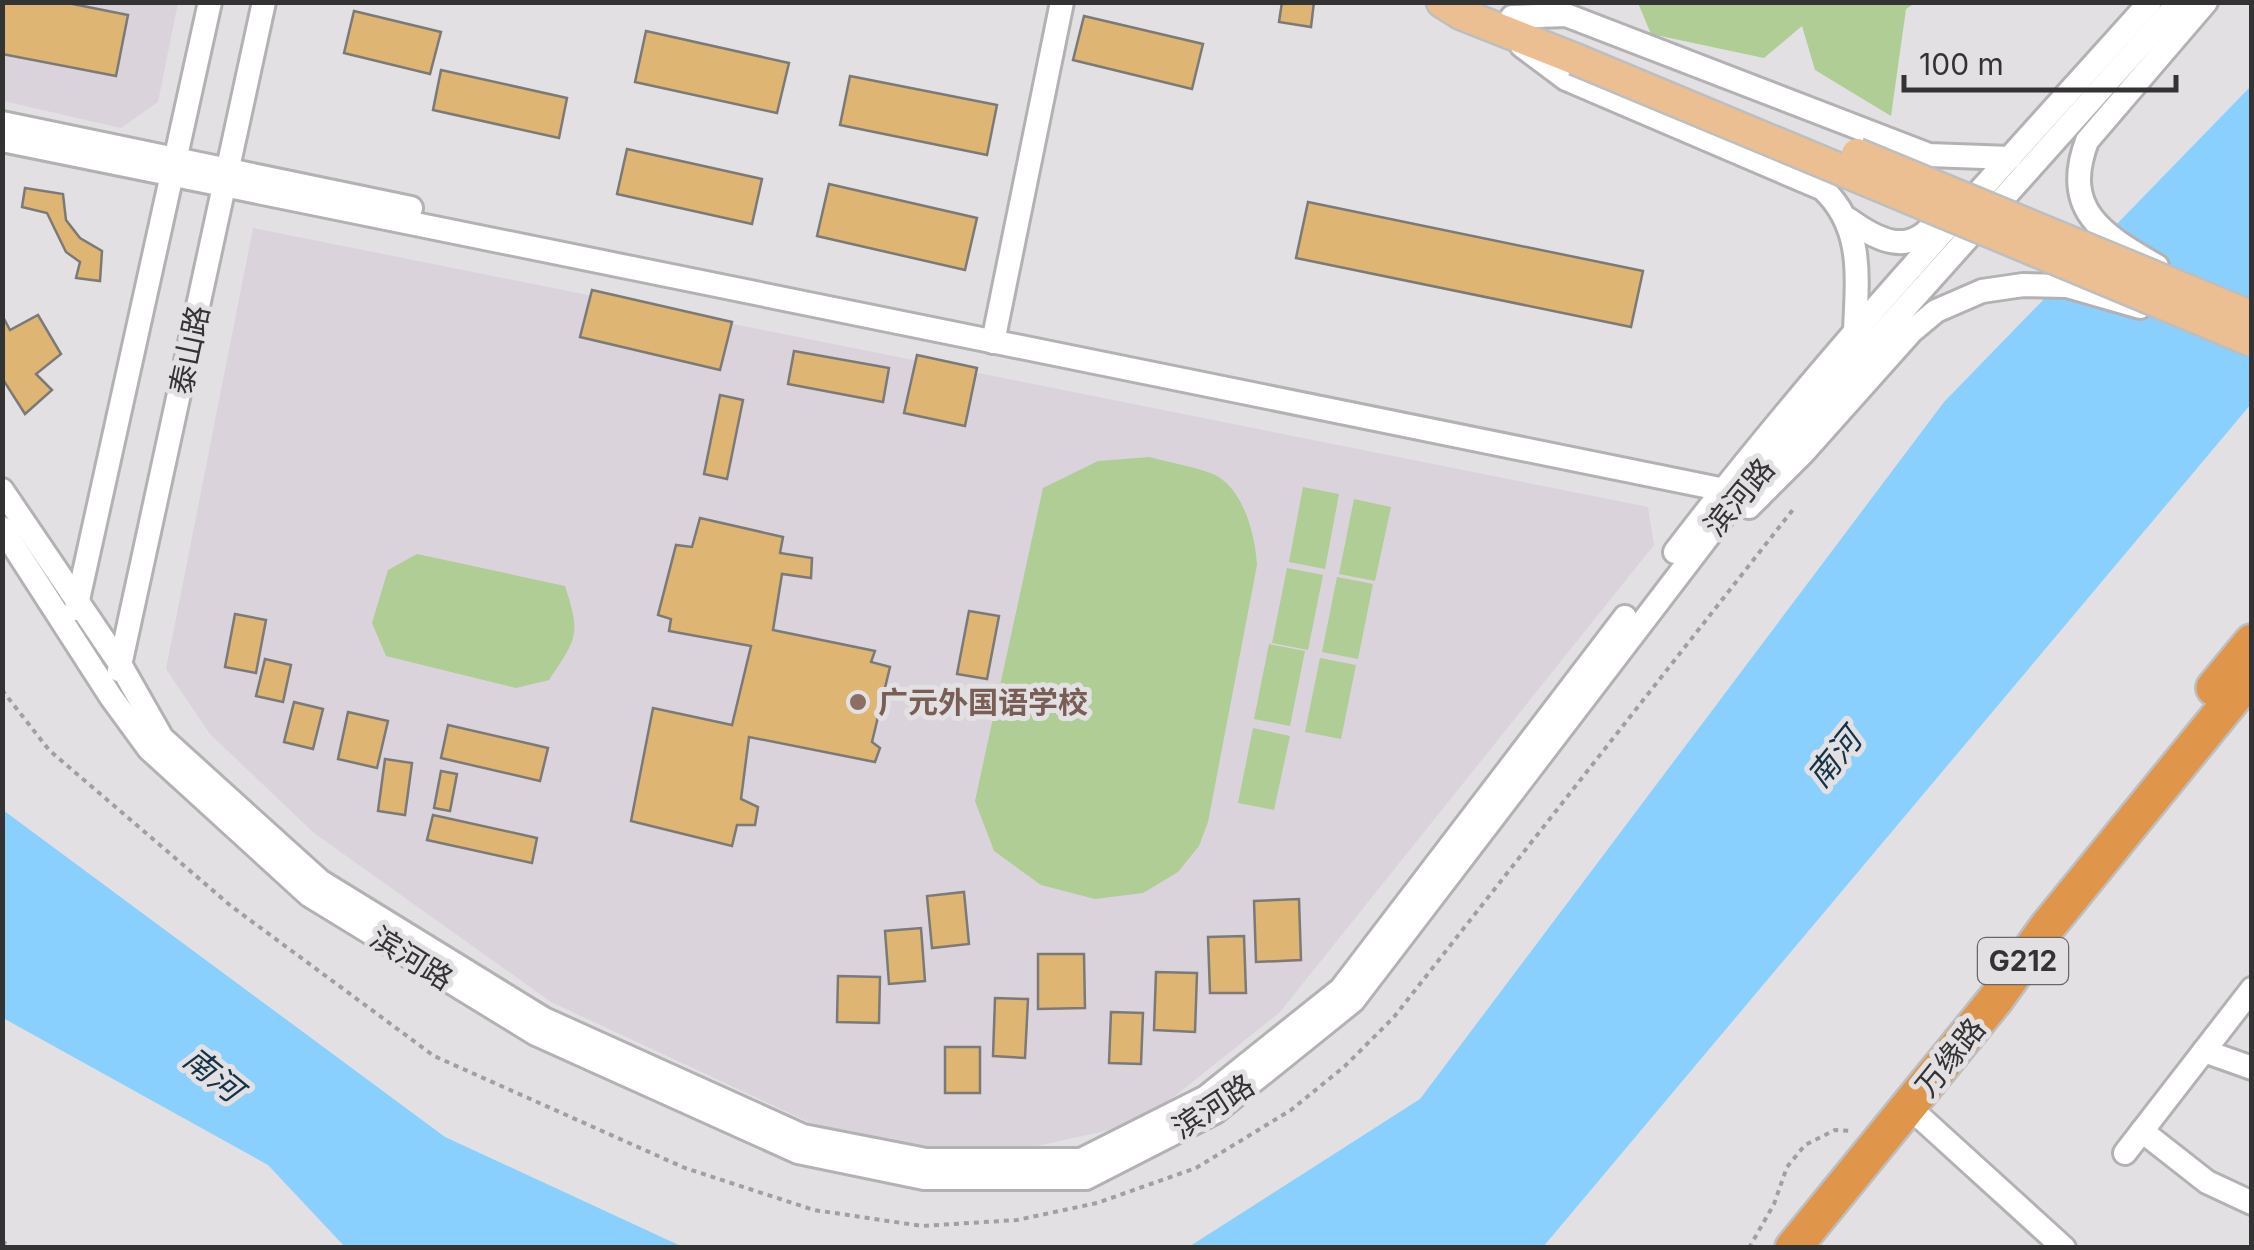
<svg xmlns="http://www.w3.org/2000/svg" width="2254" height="1250" viewBox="0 0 2254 1250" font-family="Inter,'Noto Sans SC',sans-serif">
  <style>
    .built { fill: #dad3dc }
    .green { fill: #afcd94 }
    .water { fill: #89d0ff }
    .building { fill: #deb572; stroke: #7b7a77; stroke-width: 2.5 }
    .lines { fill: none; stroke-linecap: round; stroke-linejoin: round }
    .minor-casing { stroke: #b4b1b4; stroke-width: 28 }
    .major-casing { stroke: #bebebe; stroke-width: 35 }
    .highway-casing { stroke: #bebebe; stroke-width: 40 }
    .path { stroke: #a19fa2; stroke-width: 4; stroke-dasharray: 5 5; stroke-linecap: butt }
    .minor { stroke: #fff; stroke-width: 22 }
    .major { stroke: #ecbf92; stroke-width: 30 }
    .highway { stroke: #df954a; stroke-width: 35 }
    .major-bridge-casing { stroke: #bebebe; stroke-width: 35; stroke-linecap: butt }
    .major-bridge { stroke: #ecbf92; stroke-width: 30 }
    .education-dot { fill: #8d6e63; stroke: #e2e0e3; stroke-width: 4 }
    .labels { text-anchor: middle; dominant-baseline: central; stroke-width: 10; stroke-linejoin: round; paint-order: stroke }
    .shield { fill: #e2e0e3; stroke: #686768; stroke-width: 2.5 }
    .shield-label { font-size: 28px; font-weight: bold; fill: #343334 }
    .street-label { font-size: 30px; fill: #343334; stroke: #e2e0e3 }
    .education-label { font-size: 30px; font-weight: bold; fill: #785e54; stroke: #e2e0e3; text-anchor: start }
    .water-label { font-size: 32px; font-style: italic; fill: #143346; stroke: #e2e0e3 }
  </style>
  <rect width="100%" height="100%" fill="#e2e0e3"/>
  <g class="built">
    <polygon points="3,3 178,3 158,102 121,128 3,101"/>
    <polygon points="253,228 1648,507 1654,545 1280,1012 1141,1123 992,1156 832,1133 551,1002 314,833 210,734 166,669"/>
  </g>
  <g class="green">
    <polygon points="1638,3 1915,3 1906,9 1891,116 1815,70 1802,26 1764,58 1651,34"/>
    <path d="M1150 457C1170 463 1193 466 1213 474 1244 488 1255 535 1257 565L1208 822 1199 846 1178 872 1143 893 1095 899 1041 885 994 851 975 801 1043 488 1098 461Z"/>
    <polygon points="1303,487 1339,494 1325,569 1289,562"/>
    <polygon points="1354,499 1391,507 1375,581 1339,574"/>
    <path d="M417 554 565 586C581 635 577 638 549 680L516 688 386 656 372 623 388 570Z"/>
    <polygon points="1287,568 1323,575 1308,650 1272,643"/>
    <polygon points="1337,577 1373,584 1358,659 1322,652"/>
    <polygon points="1269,644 1305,651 1290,726 1254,719"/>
    <polygon points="1320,658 1356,665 1341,739 1305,732"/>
    <polygon points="1253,728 1290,736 1274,810 1238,803"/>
  </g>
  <g class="water">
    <polygon points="2251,86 2251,404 1543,1247 1187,1248 1420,1099 1944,402"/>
    <polygon points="3,810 445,1137 683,1247 345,1247 268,1165 3,1018"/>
  </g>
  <g class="building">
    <polygon points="2,2 63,2 128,15 116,76 2,54"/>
    <polygon points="1282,2 1314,2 1311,27 1279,22"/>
    <polygon points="354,11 441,32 430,74 344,53"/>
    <polygon points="1084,16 1203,44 1192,89 1073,60"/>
    <polygon points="646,31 789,63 777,113 635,82"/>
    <polygon points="441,70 567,98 559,138 433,110"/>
    <polygon points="850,76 997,105 987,155 840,125"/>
    <polygon points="627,149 762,179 752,224 617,194"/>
    <polygon points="829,184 977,218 965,270 817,236"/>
    <polygon points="25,188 63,194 66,220 80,238 102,251 100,281 76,278 80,262 66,252 47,213 22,207"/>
    <polygon points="1308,202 1643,271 1631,327 1296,258"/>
    <polygon points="592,290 732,322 720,370 580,337"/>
    <polygon points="2,315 10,330 38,315 61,354 36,374 52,390 25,414 2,378"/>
    <polygon points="794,351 889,368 883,402 788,384"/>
    <polygon points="917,355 977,368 965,426 904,413"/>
    <polygon points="720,395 743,400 727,479 704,474"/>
    <polygon points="700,518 783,537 780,553 812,558 811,578 782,574 773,630 875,651 871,662 890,667 872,742 880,748 875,762 749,737 741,799 758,807 755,825 737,825 732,846 631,821 653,708 732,725 751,646 669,631 671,619 658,615 676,545 692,547"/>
    <polygon points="969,611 999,616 987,679 957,674"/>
    <polygon points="235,614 266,620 256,673 225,667"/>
    <polygon points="265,659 291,665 283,702 256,696"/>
    <polygon points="294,702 323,709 313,749 284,742"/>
    <polygon points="348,712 388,721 377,768 338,759"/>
    <polygon points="448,725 548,748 540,781 441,758"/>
    <polygon points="385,759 412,763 405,815 378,811"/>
    <polygon points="441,771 457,774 450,811 434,808"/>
    <polygon points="433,815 537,838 532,863 427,840"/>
    <polygon points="964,892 969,944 932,948 927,896"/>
    <polygon points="1299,899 1301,960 1256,962 1254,901"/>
    <polygon points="921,928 925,981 889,984 885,931"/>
    <polygon points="1244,936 1246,993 1210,993 1208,937"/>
    <polygon points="1038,954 1084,954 1085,1008 1038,1009"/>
    <polygon points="1156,972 1197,973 1195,1032 1154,1030"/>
    <polygon points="838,976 880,977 879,1023 837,1022"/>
    <polygon points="995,998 1028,999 1025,1058 993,1056"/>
    <polygon points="1111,1012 1143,1013 1141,1064 1109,1063"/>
    <rect x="945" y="1047" width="35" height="46"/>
  </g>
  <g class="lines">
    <defs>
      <g id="minor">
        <polyline points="1512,17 1566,15 1929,155 2010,158"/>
        <path d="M1522 46 1566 79 1823 189C1864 228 1857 278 1855 331"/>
        <polyline points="2,123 411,208"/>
        <polyline points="2,140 1759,497"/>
        <path d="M1848 219C1877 240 1909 257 1935 222"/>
        <path d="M2157 266C2102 234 2061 210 2087 141L2206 2"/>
        <polyline points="993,342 1062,2"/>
        <polyline points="2,490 120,664 162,738 320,881 544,1019 803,1136 926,1160 1081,1160 1206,1097 1341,989 1625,617"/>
        <polyline points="1749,507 1804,452 1912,331 1936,311 1982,291 2023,285 2067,286 2140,307"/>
        <polyline points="2,528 111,697 149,749 309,895 536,1034 798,1152 924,1178 1086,1178 1215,1112 1353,1001 1752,479 2179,2"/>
        <path d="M1675 552C1822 359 1988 183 2150 2"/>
        <polyline points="76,609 210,2"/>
        <polyline points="119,670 264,2"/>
        <polyline points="2204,1051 2252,1068"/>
        <polyline points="1920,1117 2064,1248"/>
        <polyline points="2142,1131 2207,1182 2252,1203"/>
        <polyline points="2125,1153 2252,989"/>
      </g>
      <polyline id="major" points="1442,2 1461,14 1575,59"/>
      <g id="highway">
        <polyline points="2214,688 2252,642"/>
        <polyline points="1793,1248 1995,1000 2048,926 2252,675"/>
      </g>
    </defs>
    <use href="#minor" class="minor-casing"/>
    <use href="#major" class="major-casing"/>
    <use href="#highway" class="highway-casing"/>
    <g class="path">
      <polyline points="2,690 49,750 231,906 434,1056 685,1168 814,1210 922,1226 1017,1220 1097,1203 1196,1168 1291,1110 1345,1066 1394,1017 1795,507"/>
      <polyline points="2,1241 12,1248"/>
      <polyline points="1749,1248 1774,1204 1787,1167 1805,1145 1835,1130 1853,1131"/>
    </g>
    <use href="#minor" class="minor"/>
    <use href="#major" class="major"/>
    <use href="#highway" class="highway"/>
    <defs>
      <g id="major-bridge">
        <polyline points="1575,59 2252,341"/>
        <polyline points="1857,154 2252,317"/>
      </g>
    </defs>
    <use href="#major-bridge" class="major-bridge-casing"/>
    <use href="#major-bridge" class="major-bridge"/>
  </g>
  <circle class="education-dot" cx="858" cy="702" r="10"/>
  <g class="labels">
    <rect class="shield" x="1978" y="938" width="90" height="46" rx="8"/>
    <g class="shield-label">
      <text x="2023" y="961">G212</text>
    </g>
    <g class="street-label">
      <text transform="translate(189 350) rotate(-78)">泰山路</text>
      <text transform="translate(1739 497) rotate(-50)">滨河路</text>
      <text transform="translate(412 958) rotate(32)">滨河路</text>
      <text transform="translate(1950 1057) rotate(-51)">万缘路</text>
      <text transform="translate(1213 1106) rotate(-33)">滨河路</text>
    </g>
    <g class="education-label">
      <text x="878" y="702">广元外国语学校</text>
    </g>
    <g class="water-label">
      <text transform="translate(1834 758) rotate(-51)">南河</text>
      <text transform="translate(213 1074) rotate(39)">南河</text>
    </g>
  </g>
  <rect width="2254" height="1250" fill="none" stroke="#343334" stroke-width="10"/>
  <path d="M1904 75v15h272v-15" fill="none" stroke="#343334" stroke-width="5"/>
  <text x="1919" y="75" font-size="30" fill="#343334" stroke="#e2e0e3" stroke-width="8" paint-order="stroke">100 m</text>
</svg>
